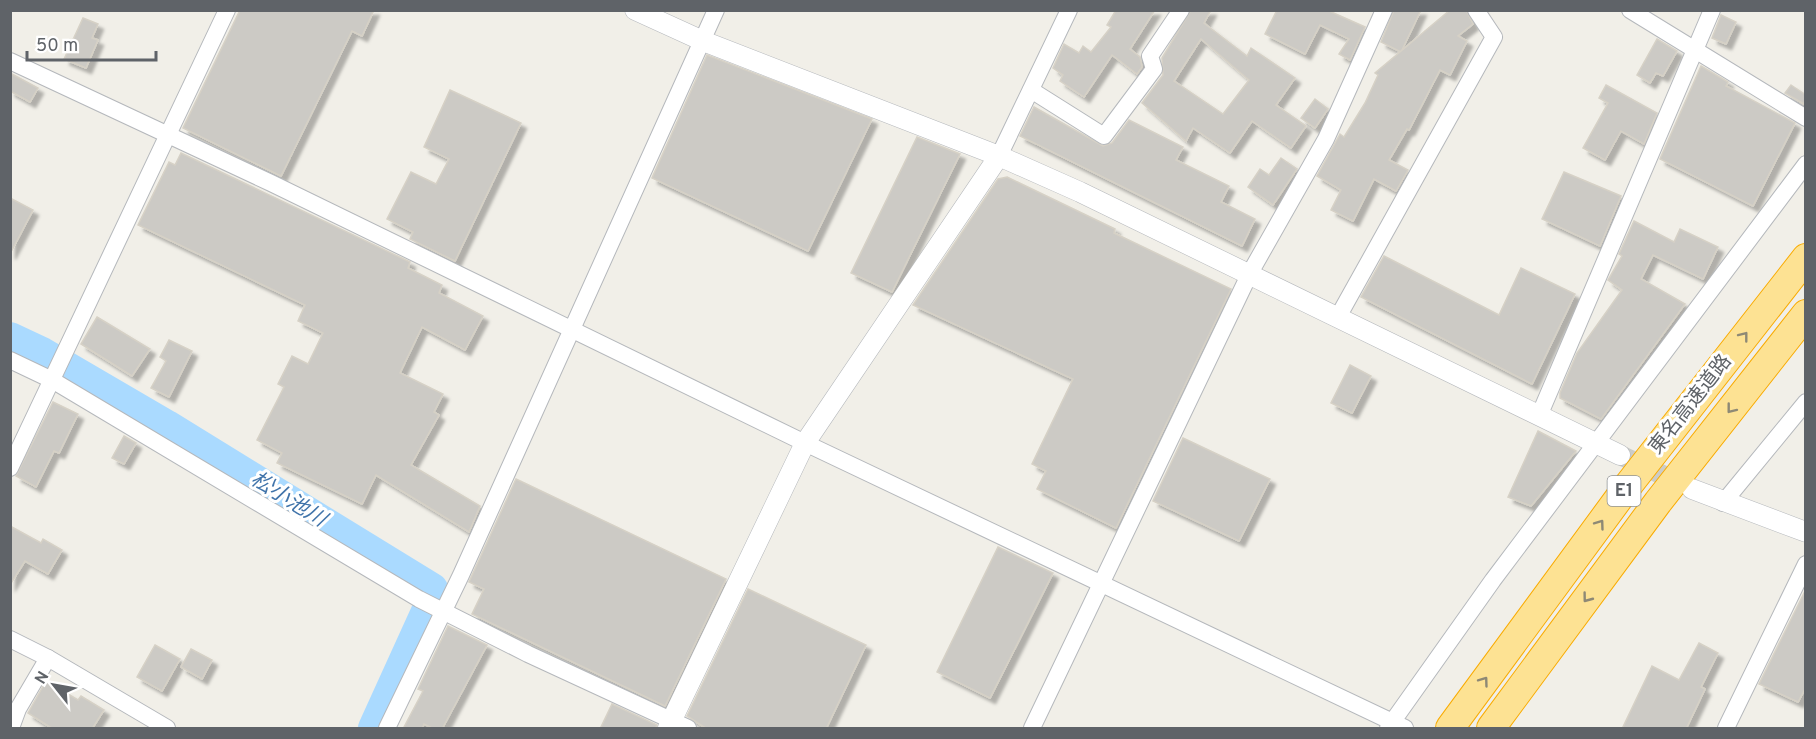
<svg xmlns="http://www.w3.org/2000/svg" width="1816" height="739" viewBox="0 0 1816 739" font-family="Overpass,'Noto Sans JP',sans-serif">
  <style>
    .lines { fill: none; stroke-linecap: round; stroke-linejoin: round }
    .river { stroke: #aadaff; stroke-width: 32 }
    .building { fill: #cccac5; stroke: #d6d1c6; stroke-width: 1.5; fill-rule: evenodd; filter: url(#shadow) }
    .tertiary-tunnel { stroke: #ccccc8; stroke-width: 20; stroke-dasharray: 20 10; stroke-linecap: butt }
    .minor-casing { stroke: #b5b8bc; stroke-width: 18 }
    .tertiary-casing { stroke: #b5b8bc; stroke-width: 21 }
    .motorway-casing { stroke: #f9ab00; stroke-width: 30 }
    .minor { stroke: #fff; stroke-width: 16 }
    .tertiary { stroke: #fff; stroke-width: 20 }
    .motorway { stroke: #fde293; stroke-width: 28 }
    .oneway { stroke: #8e8975 }
    .labels { text-anchor: middle; dominant-baseline: central; stroke-width: 6; stroke-linejoin: round; paint-order: stroke }
    .shield { fill: #fff; stroke: #8f9295; stroke-width: 1.5 }
    .shield-label { font-size: 18px; font-weight: bold; fill: #5f6368 }
    .street-label { font-size: 20px; fill: #5f6368; stroke: #fff }
    .water-label { font-size: 21px; font-style: italic; fill: #4174aa; stroke: #fff }
  </style>
  <defs>
    <filter id="shadow"><feDropShadow dx="5.5" dy="5.5" stdDeviation="1.5" flood-color="#0004"/></filter>
  </defs>
  <rect width="100%" height="100%" fill="#f1efe8"/>
  <g class="lines">
    <polyline class="river" points="10,338 42,353 167,426 432,589 434,596 374,728"/>
  </g>
  <g class="building">
    <polygon points="240,10 374,10 362,36 352,31 281,176 183,128"/>
    <polygon points="1116,10 1155,10 1130,49 1140,57 1142,67 1137,74 1112,55 1084,97 1060,81 1063,75 1053,68 1064,44 1079,53 1083,46 1091,52 1111,27 1107,25"/>
    <path d="M1191 10H1211L1204 23 1209 27 1247 56 1251 48 1295 78 1276 105 1306 126 1291 148 1252 121 1230 153 1193 128 1186 141 1142 103 1163 75 1162 58ZM1201 39 1249 80 1223 114 1174 81Z"/>
    <polygon points="1277,10 1327,10 1365,27 1350,60 1339,54 1349,39 1320,25 1305,54 1265,34"/>
    <polygon points="1394,10 1421,10 1401,52 1381,42"/>
    <polygon points="1450,10 1466,10 1473,24 1458,36 1467,41 1450,75 1440,70 1409,130 1407,129 1389,160 1408,170 1396,191 1374,179 1353,221 1331,210 1341,190 1317,176 1340,134 1344,137 1365,103 1378,75 1375,73"/>
    <polygon points="1721,15 1736,22 1726,44 1712,38"/>
    <polygon points="83,18 98,24 92,38 98,40 86,68 64,59"/>
    <polygon points="1657,39 1677,51 1663,76 1656,73 1650,83 1637,75"/>
    <polygon points="707,55 872,119 808,251 652,178"/>
    <polygon points="1701,66 1728,82 1726,86 1795,123 1753,206 1660,159"/>
    <polygon points="10,73 38,88 30,102 10,91"/>
    <polygon points="1606,85 1657,113 1644,144 1621,131 1605,160 1583,148 1608,103 1599,98"/>
    <polygon points="1791,85 1806,95 1804,104 1785,93"/>
    <polygon points="450,90 521,123 455,261 410,239 413,232 387,219 411,172 436,184 449,159 424,147"/>
    <polygon points="1315,99 1328,109 1315,128 1301,118"/>
    <polygon points="1034,107 1103,146 1112,143 1129,120 1183,147 1176,160 1229,186 1221,202 1255,219 1242,246 1020,136"/>
    <polygon points="917,137 960,154 892,292 851,273"/>
    <polygon points="181,153 410,262 408,268 442,285 439,293 483,316 465,350 422,327 400,373 443,394 434,412 439,415 411,465 480,506 469,532 376,475 362,504 277,463 282,453 257,440 284,387 278,384 292,356 308,364 323,333 298,321 305,305 138,225 169,162 175,165"/>
    <polygon points="1281,158 1297,169 1273,205 1248,187 1260,169 1269,175"/>
    <polygon points="1564,172 1621,196 1600,246 1542,219"/>
    <polygon points="1007,177 1115,229 1114,233 1231,289 1116,528 1037,489 1046,471 1032,464 1073,379 913,305 998,179"/>
    <polygon points="10,198 33,210 10,254"/>
    <polygon points="1634,221 1674,242 1680,229 1718,247 1703,279 1653,255 1641,279 1685,304 1601,419 1560,398 1560,393 1577,353 1622,290 1608,280 1622,256 1619,254"/>
    <polygon points="1384,256 1499,315 1521,268 1575,294 1532,384 1361,297"/>
    <polygon points="97,317 150,349 132,376 81,344"/>
    <polygon points="169,340 192,351 169,397 151,388 166,361 160,357"/>
    <polygon points="1350,365 1371,376 1352,413 1331,403"/>
    <polygon points="53,402 78,414 59,453 54,451 36,487 16,476"/>
    <polygon points="1538,431 1576,451 1531,506 1508,497"/>
    <polygon points="124,436 136,443 124,464 112,458"/>
    <polygon points="1183,438 1270,479 1239,541 1153,501"/>
    <polygon points="516,479 726,579 665,706 472,614 484,589 469,582"/>
    <polygon points="10,526 41,543 43,539 62,550 48,574 25,561 10,585"/>
    <polygon points="998,547 1053,573 990,698 937,672"/>
    <polygon points="748,589 866,645 826,729 707,729 687,716"/>
    <polygon points="1806,589 1806,687 1798,702 1759,684"/>
    <polygon points="448,626 487,645 442,729 434,729 424,724 422,729 403,729 423,691 418,689"/>
    <polygon points="1699,643 1718,653 1701,687 1705,689 1686,729 1622,729 1652,666 1679,680"/>
    <polygon points="155,645 180,659 162,691 137,677"/>
    <polygon points="191,649 212,660 202,679 181,667"/>
    <polygon points="46,681 78,700 81,696 104,710 92,729 53,729 28,713"/>
    <polygon points="612,704 657,725 655,729 600,729"/>
  </g>
  <g class="lines">
    <polyline class="tertiary-tunnel" points="1620,455 1684,485"/>
    <defs>
      <g id="minor">
        <polyline points="1630,10 1806,118"/>
        <polyline points="10,61 271,183 805,443 1405,728"/>
        <polyline points="1031,90 1104,136 1154,69 1150,56 1181,10"/>
        <polyline points="999,156 1069,10"/>
        <polyline points="1338,317 1494,37 1476,10"/>
        <polyline points="10,360 52,380 419,599 528,654 688,728"/>
        <polyline points="1539,416 1712,10"/>
        <polyline points="10,468 227,10"/>
        <polyline points="1723,503 1806,402"/>
        <polyline points="10,639 48,658 167,728"/>
        <polyline points="11,728 18,709 48,658"/>
        <polyline points="387,728 461,575 716,10"/>
        <polyline points="1032,728 1250,273 1326,139 1384,10"/>
        <polyline points="1388,728 1493,580 1806,164"/>
        <polyline points="1726,728 1806,564"/>
      </g>
      <g id="tertiary">
        <polyline points="635,10 703,41 999,156 1080,192 1620,455"/>
        <polyline points="1692,489 1806,532"/>
        <polyline points="668,728 805,443 999,156"/>
      </g>
      <g id="motorway">
        <polyline points="1450,728 1630,483 1806,258"/>
        <polyline points="1491,728 1658,502 1806,314"/>
      </g>
    </defs>
    <use href="#minor" class="minor-casing"/>
    <use href="#tertiary" class="tertiary-casing"/>
    <use href="#motorway" class="motorway-casing"/>
    <use href="#minor" class="minor"/>
    <use href="#tertiary" class="tertiary"/>
    <use href="#motorway" class="motorway"/>
  </g>
  <defs><path id="oneway-chevron" d="M-2-3.5L2.5 0L-2 3.5" fill="none" stroke-width="1.6" stroke-linecap="round" stroke-linejoin="round" transform="scale(1.5)"/></defs>
  <g class="oneway">
    <use href="#oneway-chevron" transform="translate(1744 336) rotate(-52)"/>
    <use href="#oneway-chevron" transform="translate(1731 409) rotate(128)"/>
    <use href="#oneway-chevron" transform="translate(1600 524) rotate(-54)"/>
    <use href="#oneway-chevron" transform="translate(1587 598) rotate(127)"/>
    <use href="#oneway-chevron" transform="translate(1484 681) rotate(-54)"/>
  </g>
  <g class="labels">
    <rect class="shield" x="1607.5" y="476" width="33" height="30" rx="4.5"/>
    <g class="shield-label">
      <text x="1624" y="491">E1</text>
    </g>
    <g class="street-label">
      <text transform="translate(1691 405) rotate(-52)">東名高速道路</text>
    </g>
    <g class="water-label">
      <text transform="translate(288 500) rotate(32)">松小池川</text>
    </g>
  </g>
  <rect width="1816" height="739" fill="none" stroke="#5f6368" stroke-width="24"/>
  <g transform="translate(54 685) rotate(301)" stroke="#ffffff" stroke-width="4.5" paint-order="stroke">
  <path d="M0-4.5L10 22L0 15L-10 22Z" fill="#5f6368"/>
  <text y="-9" font-size="16" font-weight="bold" text-anchor="middle" fill="#5f6368">N</text>
  </g>
  <path d="M27 51v9h129v-9" fill="none" stroke="#5f6368" stroke-width="3"/>
  <text x="36" y="51" font-size="18" fill="#5f6368" stroke="#ffffff" stroke-width="4.5" paint-order="stroke">50 m</text>
</svg>
